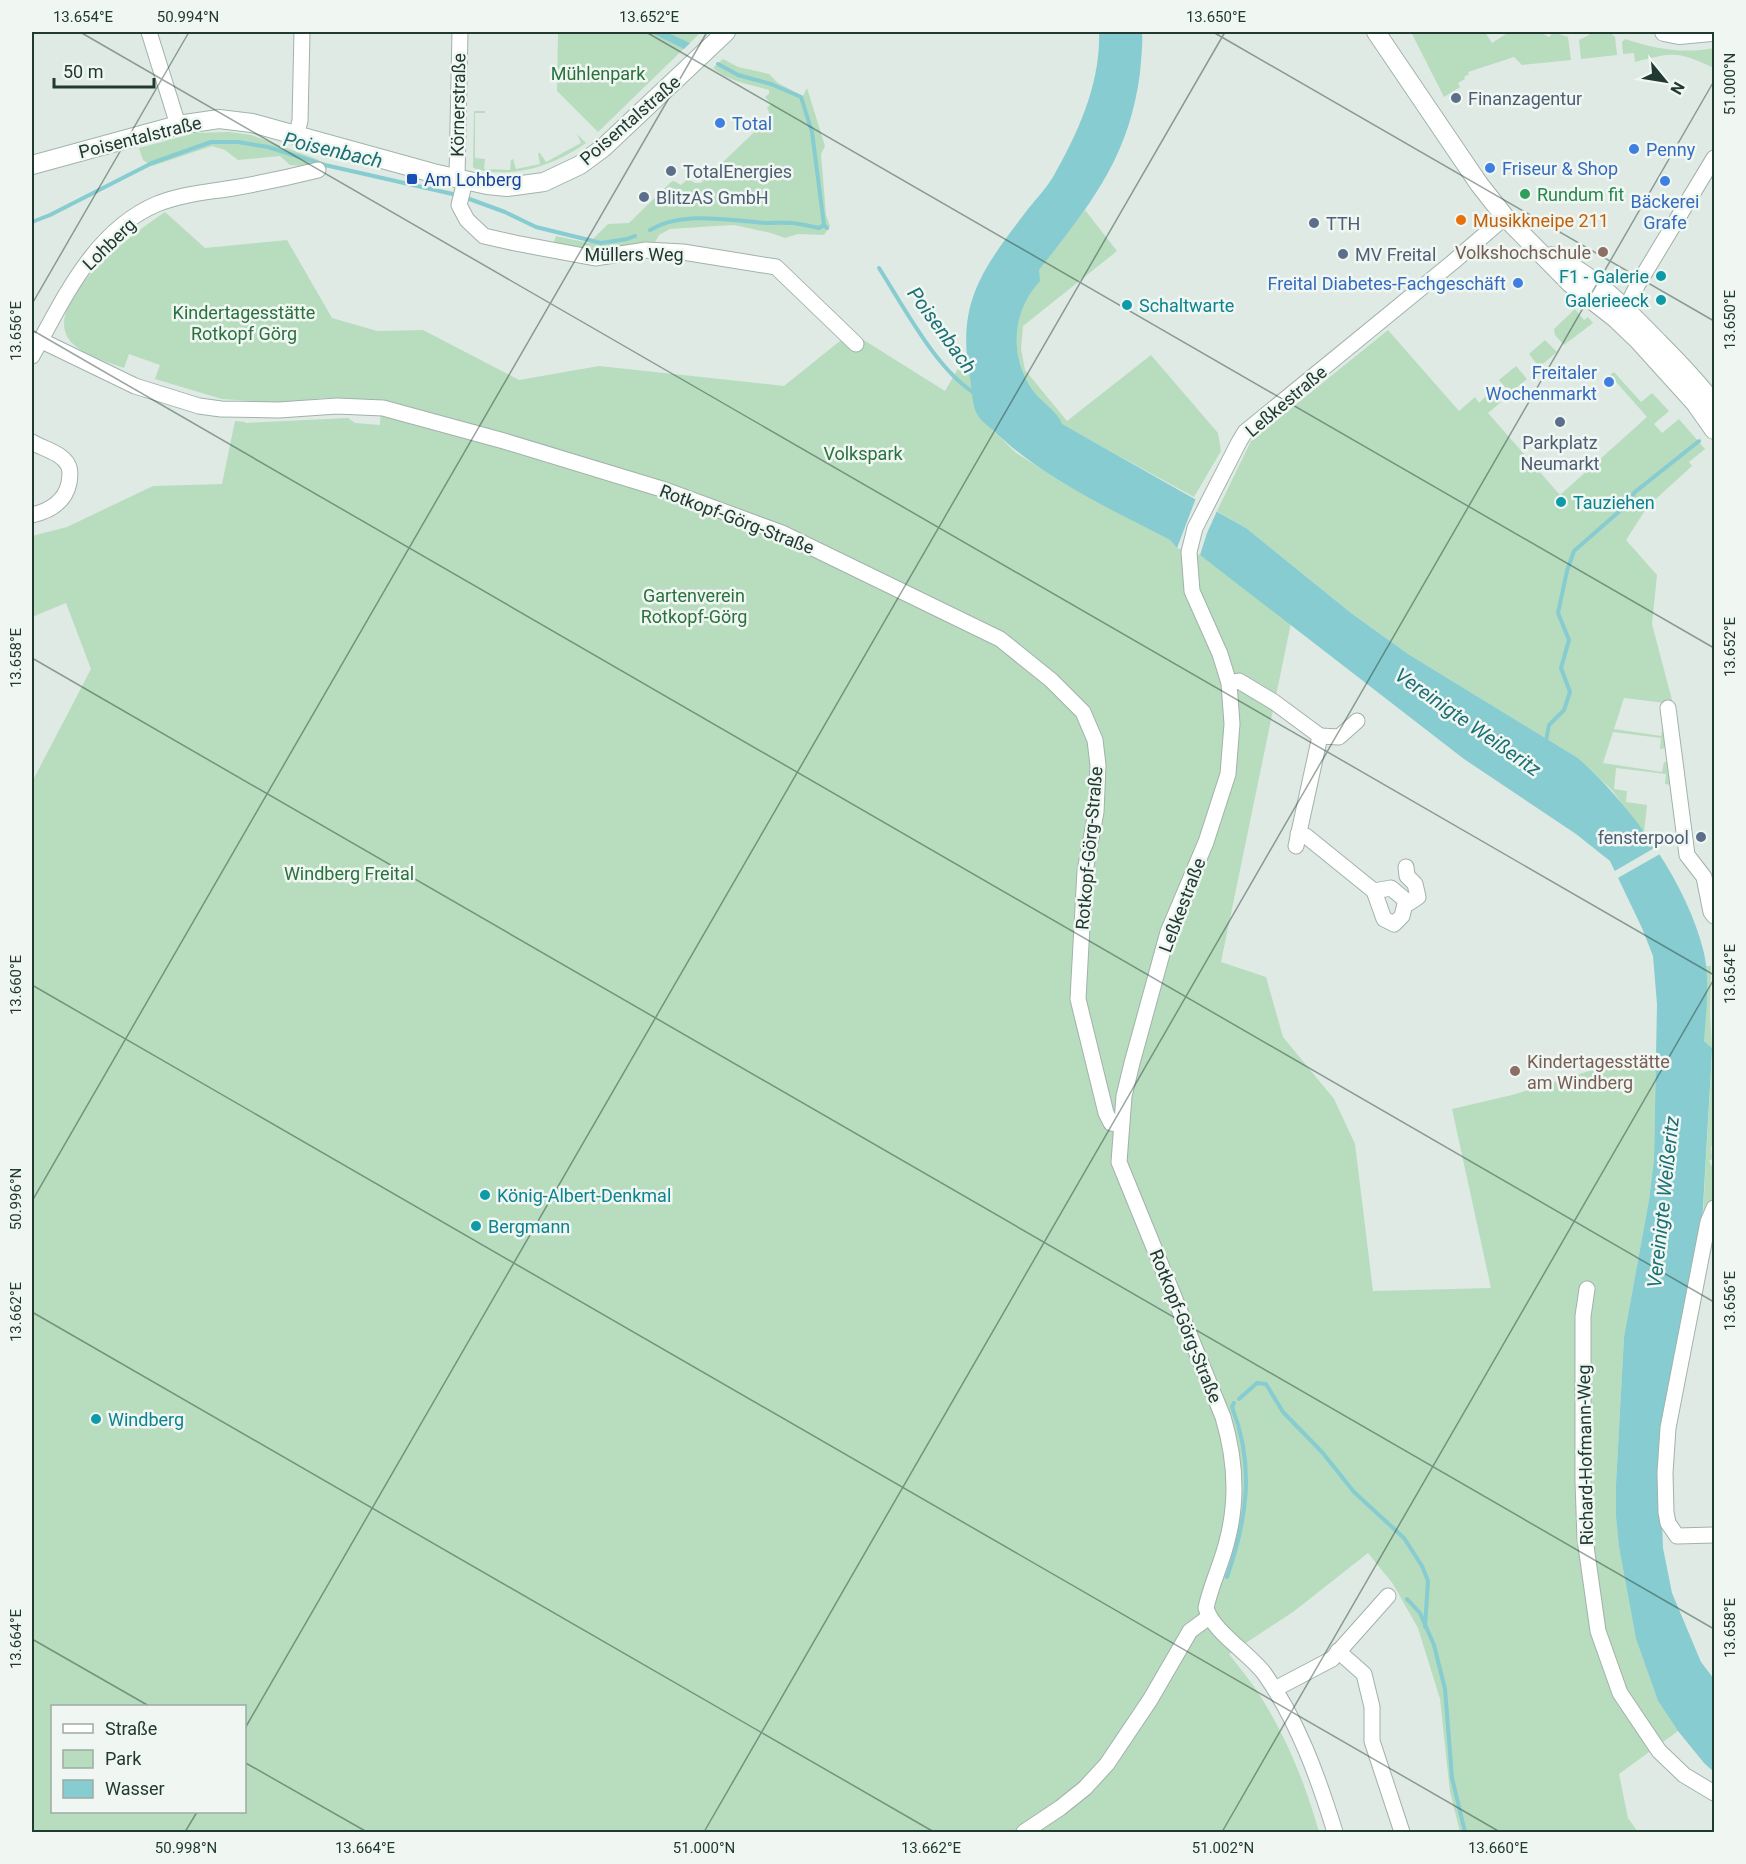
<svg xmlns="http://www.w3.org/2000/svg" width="1746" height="1864" viewBox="0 0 1746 1864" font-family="Roboto,sans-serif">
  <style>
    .green { fill: #b8dcbe; fill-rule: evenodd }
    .water { fill: #87ccd0 }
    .pier { fill: #dfeae4 }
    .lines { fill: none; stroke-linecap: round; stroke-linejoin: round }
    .stream { stroke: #87ccd0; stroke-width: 4 }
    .minor-casing { stroke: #a2b2ab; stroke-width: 17 }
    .tertiary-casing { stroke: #a2b2ab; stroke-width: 20 }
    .secondary-casing { stroke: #9fb6ab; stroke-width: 20 }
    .minor { stroke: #fff; stroke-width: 15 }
    .tertiary { stroke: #fff; stroke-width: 18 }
    .secondary { stroke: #fff; stroke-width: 18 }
    .ticks { fill: none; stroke: #213a31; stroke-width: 1.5; stroke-opacity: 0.45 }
    .service-dot { fill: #5c6f8a; stroke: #f0f7f3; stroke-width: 2 }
    .shop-dot { fill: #3f7fe0; stroke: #f0f7f3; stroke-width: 2 }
    .transit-dot { fill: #1a4fb4; stroke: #f0f7f3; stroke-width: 2 }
    .leisure-dot { fill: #2e9e5b; stroke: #f0f7f3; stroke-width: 2 }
    .food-dot { fill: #e8710a; stroke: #f0f7f3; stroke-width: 2 }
    .education-dot { fill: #8d6e63; stroke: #f0f7f3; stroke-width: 2 }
    .culture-dot { fill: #0f9aa8; stroke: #f0f7f3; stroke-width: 2 }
    .labels { text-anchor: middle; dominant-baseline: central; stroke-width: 5; stroke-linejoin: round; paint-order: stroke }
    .park-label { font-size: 18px; fill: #2b713e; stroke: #f0f7f3 }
    .service-label { font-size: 18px; fill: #4e5e75; stroke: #f0f7f3; text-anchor: start }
    .street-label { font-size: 18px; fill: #213a31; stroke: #f0f7f3 }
    .shop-label { font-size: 18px; fill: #366cbe; stroke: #f0f7f3; text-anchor: start }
    .transit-label { font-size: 18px; fill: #164399; stroke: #f0f7f3; text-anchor: start }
    .leisure-label { font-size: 18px; fill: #27864d; stroke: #f0f7f3; text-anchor: start }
    .food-label { font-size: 18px; fill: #c56008; stroke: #f0f7f3; text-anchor: start }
    .education-label { font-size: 18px; fill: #785e54; stroke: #f0f7f3; text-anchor: end }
    .culture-label { font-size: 18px; fill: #0d838f; stroke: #f0f7f3; text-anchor: start }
    .water-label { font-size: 20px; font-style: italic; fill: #1c7075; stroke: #f0f7f3 }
    .neatline { fill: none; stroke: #213a31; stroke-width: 2 }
    .ticks-label { font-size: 15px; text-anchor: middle; fill: #213a31 }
  </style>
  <rect width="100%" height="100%" fill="#dfeae4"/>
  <g class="green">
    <polygon points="558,32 701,32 598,132 557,91"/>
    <polygon points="1411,32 1485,32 1492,43 1509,32 1540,32 1549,37 1553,32 1568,37 1571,60 1522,65 1514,57 1468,72 1469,74 1464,77 1465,79 1458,83 1460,87 1444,97"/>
    <polygon points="1590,32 1610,32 1615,37 1617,55 1581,59 1579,40 1589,35"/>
    <path d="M1625 39C1655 49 1683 54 1714 48V68C1677 51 1674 52 1635 62L1634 53 1623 54 1622 42Z"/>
    <path d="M723 59 738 67 769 74 778 83 803 96 807 88 825 146 821 154 826 215 830 226 824 235 798 234 785 238 771 233 734 225 715 226 670 229 659 235 653 246 594 255 553 245 556 236 589 243 608 224 629 223 671 182 674 181 681 185 688 179 695 183H701L768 119 769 112 767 108 771 104 765 97 769 94V90C749 84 729 82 713 68Z"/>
    <path d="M474 111H485V113H475V158L485 159 484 169 510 170 511 160 513 159 516 169 540 164 538 153H540L546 162 581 143 577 134 586 143C555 165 514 179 476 169L473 167Z"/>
    <polygon points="229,132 251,135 319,160 316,167 290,165 280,156 238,160 225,150 212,146 152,166 143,160 139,148 195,133"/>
    <path d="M1085 210 1117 251 1023 326 1021 349 1025 370 1067 421 1151 355 1218 433 1221 451 1194 497 1061 424C1057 411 1043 403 1034 392 1009 358 1011 312 1039 281V270Z"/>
    <path d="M165 212 205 248 287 240 332 318 377 331 423 330 519 380 599 366 784 386 851 332 945 391 966 355 977 414 1015 452 1065 484 1170 540 1177 548 1200 555 1291 623 1221 962 1266 977 1283 1037 1334 1099 1355 1144 1373 1291 1491 1288 1452 1109 1512 1095 1631 1058 1656 1057 1654 1159 1649 1200 1624 1337 1616 1484V1517L1619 1547 1636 1639 1658 1701 1678 1731 1619 1774 1628 1818 1638 1832H1460L1450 1792 1440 1699 1418 1628 1393 1584 1368 1553 1293 1612 1229 1654C1240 1669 1253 1683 1262 1699 1288 1740 1306 1786 1319 1832H32V782L91 669 66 603 32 617V536L67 527 153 486 222 484 235 421 245 422V423L348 418 355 423 380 425 381 402 324 398 280 403 222 399 155 379 160 365 129 354 124 368C107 362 83 355 71 342 37 303 138 230 165 212ZM52 1706H244V1812H52Z"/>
    <polygon points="1575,309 1584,320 1588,317 1593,323 1564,345 1555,335 1554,329"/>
    <polygon points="1388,330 1459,411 1475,397 1479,403 1491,391 1501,402 1488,413 1560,495 1647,417 1610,375 1614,372 1641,402 1652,393 1669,411 1654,424 1662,433 1679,419 1705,449 1689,462 1692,466 1648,506 1626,540 1657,575 1652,624 1673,704 1624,698 1614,729 1661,736 1663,726 1666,748 1660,749 1661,738 1613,732 1603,763 1662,772 1664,762 1668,762 1672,785 1665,784 1666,774 1616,768 1614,789 1627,791 1626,802 1647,805 1644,833 1612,790 1578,758 1408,654 1351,613 1246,528 1217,511 1251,441"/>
    <polygon points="1545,340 1557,352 1539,367 1529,354"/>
    <polygon points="1516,366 1527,379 1510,393 1499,380"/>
    <polygon points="1705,966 1711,966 1710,1014 1712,1048 1704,1041"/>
    <polygon points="1712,1055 1714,1069 1714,1144 1711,1147 1712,1159 1709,1161 1714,1170 1714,1205 1707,1214 1703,1214"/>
  </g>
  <g class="water">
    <polygon points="650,32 666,32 690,43 684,49"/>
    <path d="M1099 32H1142C1143 45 1141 59 1140 73 1129 158 1090 205 1039 270L1040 281C1011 312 1009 358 1034 392 1043 403 1057 411 1062 424L1246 528 1351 613 1408 654 1578 758C1631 805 1688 884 1704 953 1710 981 1706 1013 1704 1041L1712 1048 1711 1069 1702 1224 1660 1473 1663 1548 1672 1593 1701 1662 1714 1679V1772L1704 1763 1678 1731 1658 1701 1636 1639 1619 1547 1616 1517V1484L1624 1337 1649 1200 1654 1159 1657 1004 1653 956 1642 928 1610 861 1576 834 1464 759 1200 555 1177 548 1170 540C1109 508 1043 479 993 430 988 426 980 420 977 414 972 405 972 389 970 378 956 303 982 270 1025 213 1034 201 1045 190 1053 177 1078 134 1101 82 1099 32Z"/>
  </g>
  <g class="pier">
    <polygon points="1196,498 1217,511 1207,533 1200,555 1177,548"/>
    <polygon points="1656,847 1660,854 1616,879 1613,872"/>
  </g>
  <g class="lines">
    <g class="stream">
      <polyline points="718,64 738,75 771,84 801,97 812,132 824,225"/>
      <polyline points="464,197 505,212 536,227 601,243 627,239 635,236"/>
      <polyline points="32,222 50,215 152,163 211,142 238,142 268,147 325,165 457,195"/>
      <path d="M650 230C680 212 721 219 755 222 767 224 779 222 792 223 801 224 810 226 819 228L824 225 827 228"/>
      <path d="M879 268C904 307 937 371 976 394"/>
      <polyline points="1546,741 1549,725 1564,710 1570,692 1561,668 1569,640 1558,613 1567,571 1574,551 1622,509 1635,492 1699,441"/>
      <polyline points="1239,1399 1257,1383 1266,1384 1283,1412 1322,1452 1354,1492 1404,1538 1422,1566 1428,1581 1425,1627"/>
      <path d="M1227 1577C1247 1519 1255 1466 1232 1407L1234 1403"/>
      <polyline points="1407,1599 1420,1613 1434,1645 1445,1689 1452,1778 1465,1832"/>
    </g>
    <defs>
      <g id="minor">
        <polyline points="149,32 178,125"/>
        <polyline points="296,136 300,121 302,32"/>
        <polyline points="457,178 460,32"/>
        <polyline points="465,181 459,205 467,220 484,236 515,243 595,258 646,250 683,252 776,267 856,344"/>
        <polyline points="1617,316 1626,308 1638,284 1714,158"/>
        <polyline points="32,340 42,341 135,386 199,406 221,409 279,410 337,406 383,408 504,441 665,490 782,533 1000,639 1051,680 1083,712 1095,740 1098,765 1096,812 1085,871 1078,999 1106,1113 1111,1123 1121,1125"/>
        <path d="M32 356C63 301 93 231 157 204 181 194 208 192 233 188 262 183 290 177 318 170"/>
        <path d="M32 442C43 449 61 452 68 465 71 470 70 477 69 483 65 502 49 511 32 515"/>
        <polyline points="1229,683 1239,681 1274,702 1320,736 1296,846"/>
        <polyline points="1668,708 1687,855 1704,877 1711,912 1714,916"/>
        <polyline points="1320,736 1339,737 1357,721"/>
        <polyline points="1298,834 1306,836 1374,891 1391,888 1409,903 1418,897 1415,884 1407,876 1406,867"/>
        <polyline points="1374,891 1384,919 1394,924 1402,916 1406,900"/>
        <polyline points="1714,1208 1708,1222 1668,1428 1665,1473 1666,1512 1668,1523 1677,1536 1714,1535"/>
        <polyline points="1587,1289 1583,1316 1583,1482 1585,1539 1598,1631 1620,1693 1659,1751 1684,1775 1714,1793"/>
        <polyline points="1338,1651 1364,1674 1372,1707 1372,1741 1402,1832"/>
        <polyline points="1275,1689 1332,1659 1388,1596"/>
        <polyline points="1024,1832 1060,1808 1085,1788 1107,1764 1150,1700 1190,1631 1209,1617"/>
        <path d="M1335 1832C1318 1777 1298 1721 1264 1673 1248 1652 1213 1632 1206 1608 1211 1584 1223 1561 1228 1537 1238 1497 1235 1457 1223 1417L1119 1162 1124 1096 1132 1063 1168 932 1206 842 1228 774 1232 724 1229 683 1220 654 1192 591 1189 552 1195 528 1239 442 1245 432 1453 262 1505 217"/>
      </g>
      <g id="tertiary">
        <polyline points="1376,32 1479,184 1505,217 1570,283 1615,318 1638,340 1695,403 1714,430"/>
        <path d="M1552 256C1594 275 1627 310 1659 343 1678 362 1697 382 1714 404"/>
      </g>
      <g id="secondary">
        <polyline points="1664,32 1679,35 1711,32"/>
        <polyline points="32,165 178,125 219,119 252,123 433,173 487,185 507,187 544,182 580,165 603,148 726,32"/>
      </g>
    </defs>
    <use href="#minor" class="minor-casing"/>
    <use href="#tertiary" class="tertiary-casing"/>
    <use href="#secondary" class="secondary-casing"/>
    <use href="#minor" class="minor"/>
    <use href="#tertiary" class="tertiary"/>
    <use href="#secondary" class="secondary"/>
  </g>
  <path class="ticks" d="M80 32 1714 975M646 32 1714 648M1213 32 1714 321M32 304 189 32M32 330 1714 1302M32 658 1714 1629M32 985 1500 1832M32 1201 707 32M32 1312 934 1832M32 1639 149 1706M244 1730 1225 32M244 1762 367 1832M185 1832 197 1812M704 1832 1714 81M1222 1832 1714 979"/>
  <g class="service-dot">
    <circle cx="1456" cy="98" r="6"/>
    <circle cx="671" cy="171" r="6"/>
    <circle cx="644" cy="197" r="6"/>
    <circle cx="1314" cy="223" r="6"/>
    <circle cx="1343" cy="254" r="6"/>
    <circle cx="1560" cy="422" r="6"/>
    <circle cx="1701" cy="837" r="6"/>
  </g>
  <g class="shop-dot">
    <circle cx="720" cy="123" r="6"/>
    <circle cx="1634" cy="149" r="6"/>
    <circle cx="1490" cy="168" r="6"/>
    <circle cx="1665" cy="181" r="6"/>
    <circle cx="1518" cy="283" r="6"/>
    <circle cx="1609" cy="382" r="6"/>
  </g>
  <rect class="transit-dot" x="406" y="173" width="12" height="12" rx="3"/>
  <circle class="leisure-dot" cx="1525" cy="194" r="6"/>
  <circle class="food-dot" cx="1461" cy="220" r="6"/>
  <g class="education-dot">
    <circle cx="1603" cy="252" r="6"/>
    <circle cx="1515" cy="1071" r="6"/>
  </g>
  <g class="culture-dot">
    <circle cx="1661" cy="276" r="6"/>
    <circle cx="1661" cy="300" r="6"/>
    <circle cx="1127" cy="305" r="6"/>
    <circle cx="1561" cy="502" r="6"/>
    <circle cx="485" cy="1195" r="6"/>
    <circle cx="476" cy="1226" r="6"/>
    <circle cx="96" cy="1419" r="6"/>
  </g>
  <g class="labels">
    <g class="park-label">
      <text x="598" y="73">Mühlenpark</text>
      <text x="244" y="312">Kindertagesstätte<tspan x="244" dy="21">Rotkopf Görg</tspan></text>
      <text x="863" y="453">Volkspark</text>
      <text x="694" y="595">Gartenverein<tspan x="694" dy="21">Rotkopf-Görg</tspan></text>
      <text x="349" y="873">Windberg Freital</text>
    </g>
    <g class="service-label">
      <text x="1468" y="98">Finanzagentur</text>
      <text x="683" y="171">TotalEnergies</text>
      <text x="656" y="197">BlitzAS GmbH</text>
      <text x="1326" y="223">TTH</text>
      <text x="1355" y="254">MV Freital</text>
      <text x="1560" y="442" text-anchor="middle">Parkplatz<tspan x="1560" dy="21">Neumarkt</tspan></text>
      <text x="1689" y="837" text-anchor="end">fensterpool</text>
    </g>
    <g class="street-label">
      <text transform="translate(458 105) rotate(-89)">Körnerstraße</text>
      <text transform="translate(630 120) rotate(-41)">Poisentalstraße</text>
      <text transform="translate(140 137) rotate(-14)">Poisentalstraße</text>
      <text transform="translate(109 244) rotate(-44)">Lohberg</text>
      <text x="634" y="254">Müllers Weg</text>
      <text transform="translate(1286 401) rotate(-40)">Leßkestraße</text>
      <text transform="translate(737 519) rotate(21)">Rotkopf-Görg-Straße</text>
      <text transform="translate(1089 848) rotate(-85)">Rotkopf-Görg-Straße</text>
      <text transform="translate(1182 905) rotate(-69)">Leßkestraße</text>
      <text transform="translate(1186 1326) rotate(68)">Rotkopf-Görg-Straße</text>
      <text transform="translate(1585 1455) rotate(-91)">Richard-Hofmann-Weg</text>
    </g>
    <g class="shop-label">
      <text x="732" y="123">Total</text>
      <text x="1646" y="149">Penny</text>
      <text x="1502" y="168">Friseur &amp; Shop</text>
      <text x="1665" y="201" text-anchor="middle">Bäckerei<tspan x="1665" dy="21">Grafe</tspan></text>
      <text x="1506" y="283" text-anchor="end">Freital Diabetes-Fachgeschäft</text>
      <text x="1597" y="372" text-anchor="end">Freitaler<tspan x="1597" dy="21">Wochenmarkt</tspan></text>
    </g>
    <g class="transit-label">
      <text x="424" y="179">Am Lohberg</text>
    </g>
    <g class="leisure-label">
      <text x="1537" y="194">Rundum fit</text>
    </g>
    <g class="food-label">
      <text x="1473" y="220">Musikkneipe 211</text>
    </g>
    <g class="education-label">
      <text x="1591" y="252">Volkshochschule</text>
      <text x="1527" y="1061" text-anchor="start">Kindertagesstätte<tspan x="1527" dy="21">am Windberg</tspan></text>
    </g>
    <g class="culture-label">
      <text x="1649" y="276" text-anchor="end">F1 - Galerie</text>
      <text x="1649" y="300" text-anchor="end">Galerieeck</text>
      <text x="1139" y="305">Schaltwarte</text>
      <text x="1573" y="502">Tauziehen</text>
      <text x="497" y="1195">König-Albert-Denkmal</text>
      <text x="488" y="1226">Bergmann</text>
      <text x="108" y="1419">Windberg</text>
    </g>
    <g class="water-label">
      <text transform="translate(333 150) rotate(13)">Poisenbach</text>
      <text transform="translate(942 330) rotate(54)">Poisenbach</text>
      <text transform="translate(1468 722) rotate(35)">Vereinigte Weißeritz</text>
      <text transform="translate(1663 1202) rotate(-84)">Vereinigte Weißeritz</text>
    </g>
  </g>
  <rect width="1746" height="1864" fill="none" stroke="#f0f7f3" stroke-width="66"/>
  <rect x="51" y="1705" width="195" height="108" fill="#f0f7f3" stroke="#9daba5" stroke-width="1.5"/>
  <rect x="63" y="1724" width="30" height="9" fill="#ffffff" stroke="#9daba5" stroke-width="1.5"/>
  <text x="105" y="1735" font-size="18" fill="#213a31">Straße</text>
  <rect x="63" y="1750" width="30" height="18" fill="#b8dcbe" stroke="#9daba5" stroke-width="1.5"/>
  <text x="105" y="1765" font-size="18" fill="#213a31">Park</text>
  <rect x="63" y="1780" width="30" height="18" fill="#87ccd0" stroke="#9daba5" stroke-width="1.5"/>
  <text x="105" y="1795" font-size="18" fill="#213a31">Wasser</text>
  <g transform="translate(1665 81) rotate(120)" stroke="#f0f7f3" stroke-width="4.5" paint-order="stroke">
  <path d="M0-4.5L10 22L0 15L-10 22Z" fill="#213a31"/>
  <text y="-9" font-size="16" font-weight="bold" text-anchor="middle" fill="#213a31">N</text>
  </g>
  <path d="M54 78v9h100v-9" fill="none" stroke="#213a31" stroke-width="3"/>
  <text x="63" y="78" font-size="18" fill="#213a31" stroke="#f0f7f3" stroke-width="4.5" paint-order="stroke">50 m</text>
  <rect x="33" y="33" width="1680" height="1798" class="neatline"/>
  <g class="ticks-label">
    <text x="83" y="22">13.654°E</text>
    <text x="188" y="22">50.994°N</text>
    <text x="649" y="22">13.652°E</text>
    <text x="1216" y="22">13.650°E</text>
    <text transform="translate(1730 84) rotate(-90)" y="5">51.000°N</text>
    <text transform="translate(1730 320) rotate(-90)" y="5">13.650°E</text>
    <text transform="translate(16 331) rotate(-90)" y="5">13.656°E</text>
    <text transform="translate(1730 647) rotate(-90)" y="5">13.652°E</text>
    <text transform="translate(16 658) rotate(-90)" y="5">13.658°E</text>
    <text transform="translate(1730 974) rotate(-90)" y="5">13.654°E</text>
    <text transform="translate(16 985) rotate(-90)" y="5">13.660°E</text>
    <text transform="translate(16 1199) rotate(-90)" y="5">50.996°N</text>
    <text transform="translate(1730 1301) rotate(-90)" y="5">13.656°E</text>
    <text transform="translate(16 1312) rotate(-90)" y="5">13.662°E</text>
    <text transform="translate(1730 1628) rotate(-90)" y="5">13.658°E</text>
    <text transform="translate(16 1639) rotate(-90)" y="5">13.664°E</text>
    <text x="186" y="1853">50.998°N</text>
    <text x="365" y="1853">13.664°E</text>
    <text x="704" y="1853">51.000°N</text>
    <text x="931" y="1853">13.662°E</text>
    <text x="1223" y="1853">51.002°N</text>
    <text x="1498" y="1853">13.660°E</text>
  </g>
</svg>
